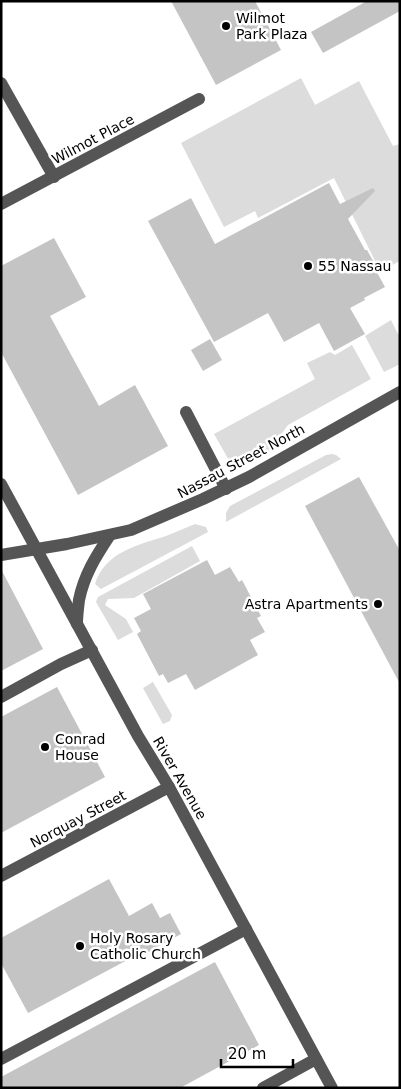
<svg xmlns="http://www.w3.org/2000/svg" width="401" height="1089" viewBox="0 0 401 1089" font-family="'DejaVu Sans',sans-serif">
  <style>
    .green { fill: #dcdcdc }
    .building { fill: #c4c4c4 }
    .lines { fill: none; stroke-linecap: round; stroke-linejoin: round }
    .minor { stroke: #555; stroke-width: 12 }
    .poi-dot { fill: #000; stroke: #fff; stroke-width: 2 }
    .labels { text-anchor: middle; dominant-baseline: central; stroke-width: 5; stroke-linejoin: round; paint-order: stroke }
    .poi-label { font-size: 14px; fill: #000; stroke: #fff; text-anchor: start }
    .street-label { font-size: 14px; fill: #000; stroke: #fff }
  </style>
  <rect width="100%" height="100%" fill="#fff"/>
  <g class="green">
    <polygon points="301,78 315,105 359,81 393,146 400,144 400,261 380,271 334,178 258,218 255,211 224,227 181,143"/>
    <polygon points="391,320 398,334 400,334 400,364 384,372 365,336"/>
    <polygon points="352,345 371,379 288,425 269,451 243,464 235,465 230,462 214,434 315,379 307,363 330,352 335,355"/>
    <polygon points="332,454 336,455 341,459 226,522 226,513 230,506 326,455"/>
    <path d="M195 524 206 527 208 532 101 589 95 584C105 552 138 545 166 536 176 532 185 528 195 524Z"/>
    <polygon points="192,546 200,561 134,598 108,599 105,605 126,619 133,632 118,640 96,602 98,597"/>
    <polygon points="153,682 172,715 170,721 163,724 143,688"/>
  </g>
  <g class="building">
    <polygon points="171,1 255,1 281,50 216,85"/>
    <polygon points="367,1 400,1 400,11 323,53 311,32"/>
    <polygon points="329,183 340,204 373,188 375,191 348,219 365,250 367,250 376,266 374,267 385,287 364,298 365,300 350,308 365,334 334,351 319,323 284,342 268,313 214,342 148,221 191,198 215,244"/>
    <polygon points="54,238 86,297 50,316 99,406 135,385 168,446 78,495 1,352 1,266"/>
    <polygon points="210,339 222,360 203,371 191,350"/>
    <polygon points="359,477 400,551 400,684 305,506"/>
    <polygon points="207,560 215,575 230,567 239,582 242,580 261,616 257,618 265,632 250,640 258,655 195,690 186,674 168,683 163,674 159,676 137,634 141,631 134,618 151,609 143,594"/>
    <polygon points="1,569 43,649 1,671"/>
    <polygon points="57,687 105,777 1,833 1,717"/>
    <polygon points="109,879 129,916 152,903 160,918 170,913 181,934 132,961 131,958 28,1013 1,963 1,938"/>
    <polygon points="215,962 259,1045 180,1088 1,1088 1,1077"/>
  </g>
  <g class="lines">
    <g class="minor">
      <polyline points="1,83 54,177"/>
      <polyline points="1,204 199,99"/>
      <polyline points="186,412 226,489"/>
      <polyline points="1,484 138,736 169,787 332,1088"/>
      <polyline points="1,555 67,544 131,530 203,499 249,477 400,392"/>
      <path d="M77 624C77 616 78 608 79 600 84 575 96 556 110 535"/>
      <polyline points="1,697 61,664 92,650"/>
      <polyline points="1,876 169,787"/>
      <polyline points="1,1059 246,929"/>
      <polyline points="263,1088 316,1059"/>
    </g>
  </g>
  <g class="poi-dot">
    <circle cx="226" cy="26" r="5"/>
    <circle cx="308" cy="266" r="5"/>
    <circle cx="378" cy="604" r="5"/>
    <circle cx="45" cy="747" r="5"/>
    <circle cx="80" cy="946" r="5"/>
  </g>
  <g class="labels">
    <g class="poi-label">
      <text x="236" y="18">Wilmot<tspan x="236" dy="16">Park Plaza</tspan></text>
      <text x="318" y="266">55 Nassau</text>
      <text x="368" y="604" text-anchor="end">Astra Apartments</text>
      <text x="55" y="739">Conrad<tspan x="55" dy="16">House</tspan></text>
      <text x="90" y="938">Holy Rosary<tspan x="90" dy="16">Catholic Church</tspan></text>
    </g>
    <g class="street-label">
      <text transform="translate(93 139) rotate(-28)">Wilmot Place</text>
      <text transform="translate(241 461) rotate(-28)">Nassau Street North</text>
      <text transform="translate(180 778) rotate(60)">River Avenue</text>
      <text transform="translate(78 819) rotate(-28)">Norquay Street</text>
    </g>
  </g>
  <rect width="401" height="1089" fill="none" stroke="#000000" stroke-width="5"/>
  <path d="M221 1059v8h72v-8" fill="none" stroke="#000000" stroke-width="2.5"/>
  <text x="228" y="1059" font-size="15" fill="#000000" stroke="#ffffff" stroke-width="4" paint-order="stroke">20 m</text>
</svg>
